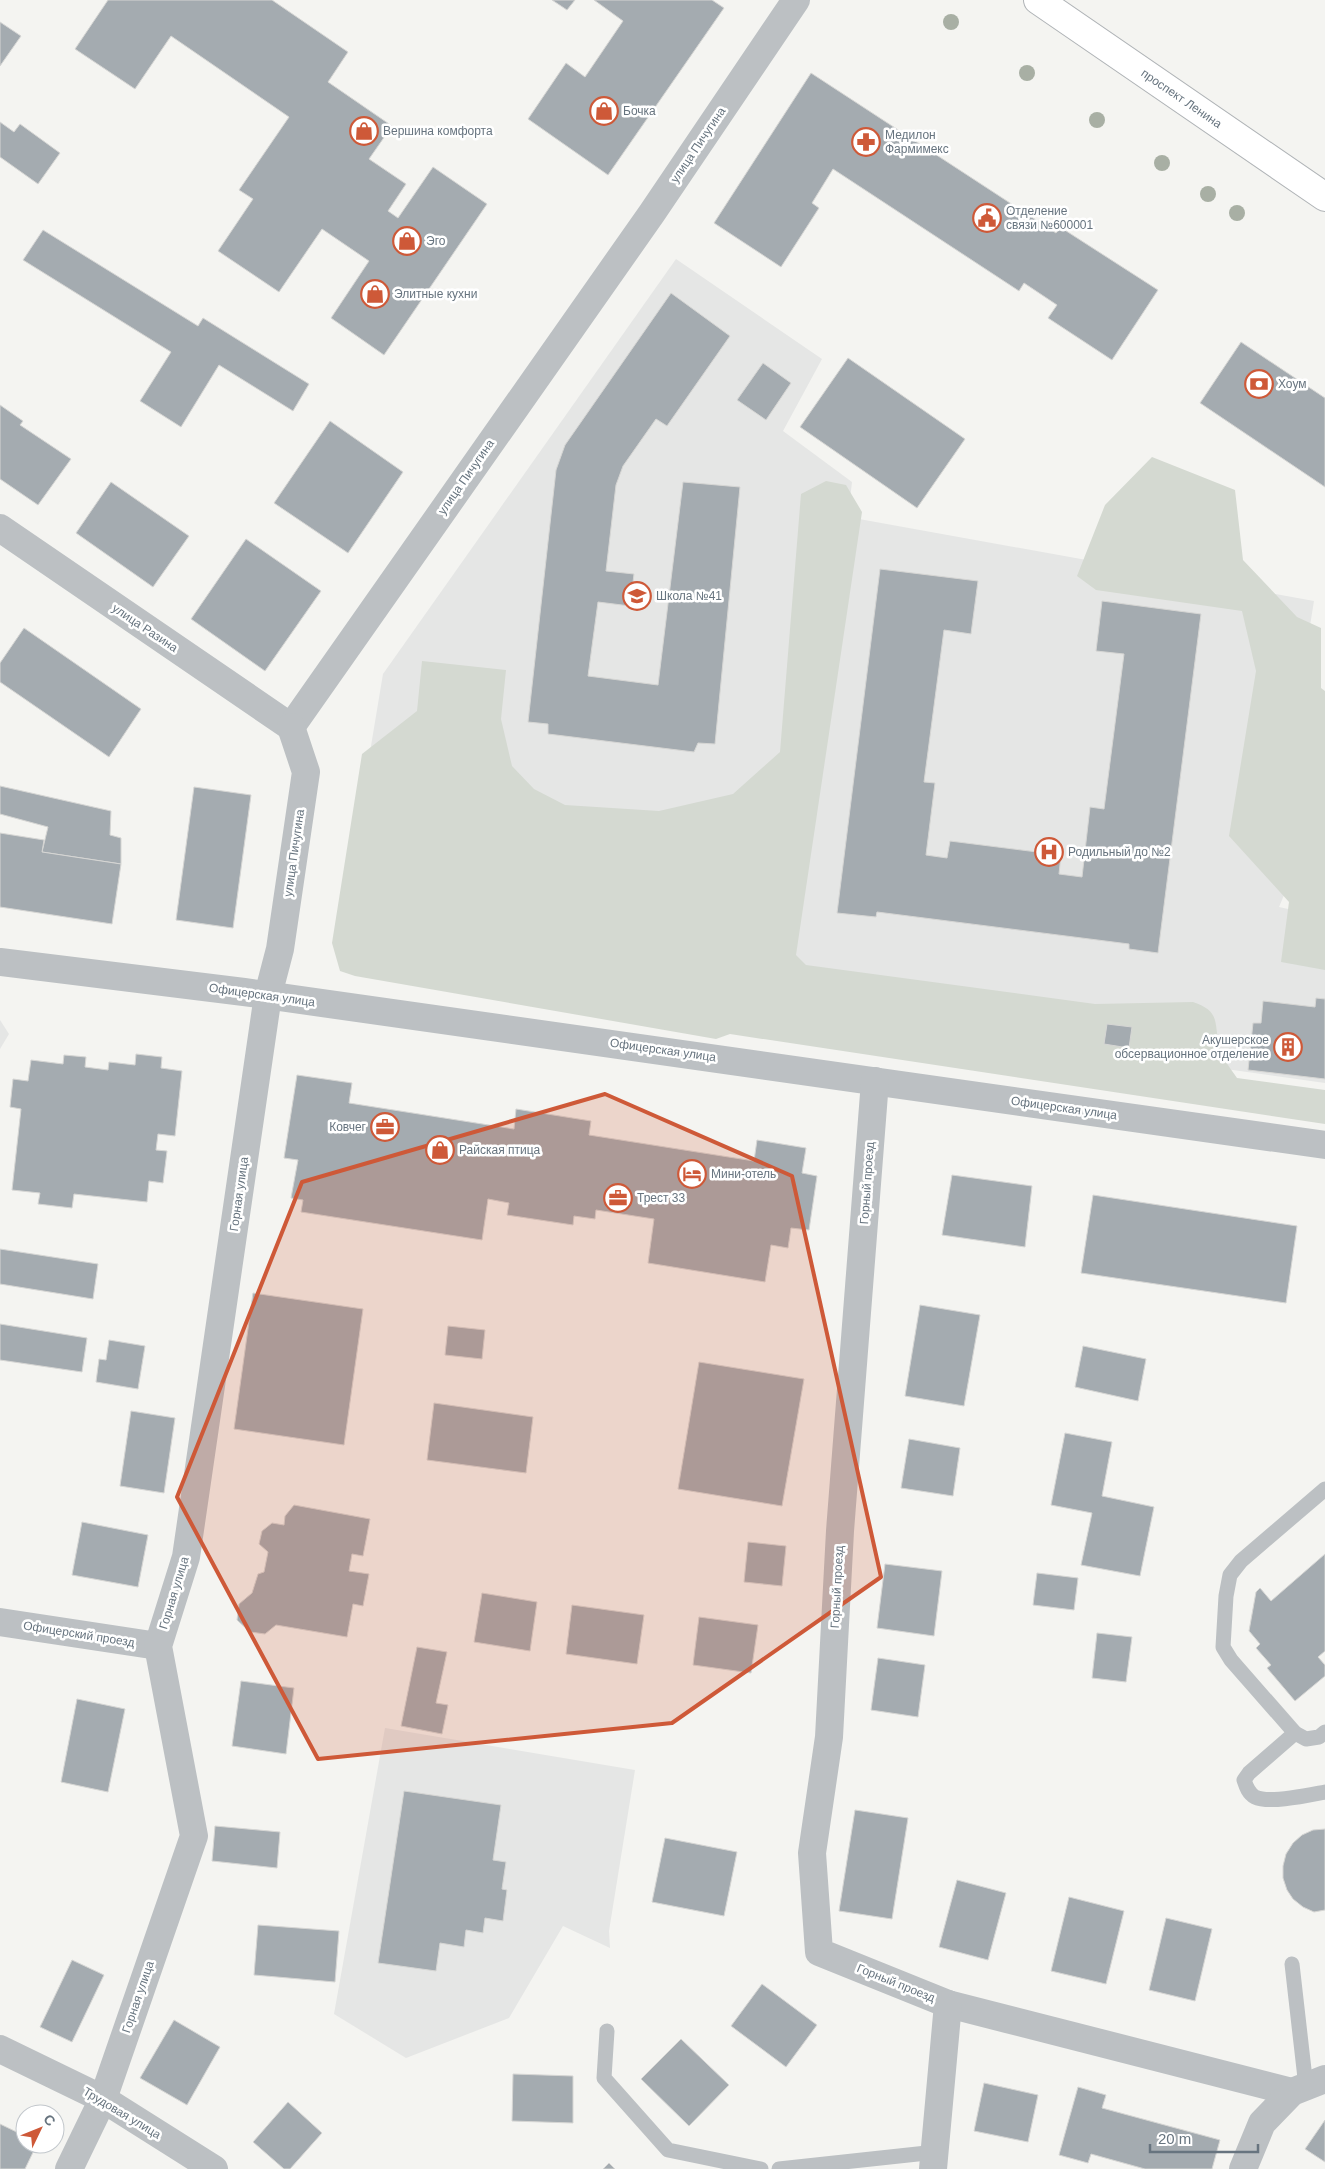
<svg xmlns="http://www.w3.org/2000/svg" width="1325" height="2169" viewBox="0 0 1325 2169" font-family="Helvetica,sans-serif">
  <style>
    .built { fill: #e5e6e5 }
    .green { fill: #d4d9d1; fill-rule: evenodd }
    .building { fill: #a4abb0; stroke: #d6d6d4 }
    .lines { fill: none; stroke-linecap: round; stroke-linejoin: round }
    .primary-casing { stroke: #b0b4b7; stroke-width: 30 }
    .lane { stroke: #bcc0c3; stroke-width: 15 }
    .street { stroke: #bcc0c3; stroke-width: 28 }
    .primary { stroke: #fff; stroke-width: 28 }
    .tree { fill: #a8afa4 }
    .marked { fill: #ce5938; fill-opacity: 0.2; stroke: #ce5938; stroke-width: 4; stroke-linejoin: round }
    .labels { text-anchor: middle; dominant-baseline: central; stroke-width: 5; stroke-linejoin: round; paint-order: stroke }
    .street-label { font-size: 12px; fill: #67747f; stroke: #fff }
    .poi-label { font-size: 12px; fill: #67747f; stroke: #fff; text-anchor: start }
  </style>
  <rect width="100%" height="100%" fill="#f4f4f1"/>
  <g class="built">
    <polygon points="676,259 822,359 783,431 852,482 848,517 1314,601 1300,687 1325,798 1279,907 1325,917 1325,1083 338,944 383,674"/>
    <polygon points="0,1020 9,1034 0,1049"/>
    <polygon points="385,1728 635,1770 609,1931 610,1948 563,1926 509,2018 406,2058 334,2014"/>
  </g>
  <g class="green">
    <polygon points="1152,457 1235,490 1243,560 1297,617 1321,628 1321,688 1325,691 1325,970 1281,962 1289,902 1229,836 1256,671 1242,611 1096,590 1077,576 1105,505"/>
    <path d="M826 481 846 485 862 512 796 955 806 965 1095 1004 1193 1002C1222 1012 1213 1023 1220 1048 1222 1058 1231 1069 1237 1078L1325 1090V1124L730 1034 716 1039 355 976 340 971 332 943 362 754 417 711 422 661 506 670 501 719 512 766 534 789 565 805 659 811 733 794 780 752 801 494ZM1107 1024 1132 1028 1129 1048 1104 1044Z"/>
  </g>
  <g class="building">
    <polygon points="108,0 272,0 348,52 328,82 392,126 369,159 406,184 388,211 398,218 433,167 487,204 384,355 331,318 369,261 322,229 279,292 218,251 253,199 239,190 289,117 171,36 135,89 75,49"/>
    <polygon points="552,0 575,0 567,10"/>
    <polygon points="594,0 712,0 724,8 608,175 528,119 566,63 585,77 623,21"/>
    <polygon points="0,22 21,36 0,66"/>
    <polygon points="811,73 1056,233 1060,227 1158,290 1112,360 1048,318 1057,305 1024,283 1019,291 833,169 812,203 819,208 781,267 714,223"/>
    <polygon points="0,122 14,132 20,124 60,153 38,184 0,157"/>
    <polygon points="43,230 198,326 203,318 309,384 293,411 219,365 181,427 140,401 171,352 23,260"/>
    <polygon points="671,293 730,336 667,426 656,419 623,466 616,485 606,571 634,574 630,606 598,602 588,676 658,685 683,482 740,487 715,744 698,743 694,752 548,734 548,724 528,722 556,470 565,445"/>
    <polygon points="1241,342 1325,398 1325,487 1200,403"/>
    <polygon points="848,358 965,439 917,508 800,427"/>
    <polygon points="763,363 791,383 766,420 737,400"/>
    <polygon points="0,405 23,421 20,425 71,459 38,505 0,479"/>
    <polygon points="330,421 403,472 348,553 274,503"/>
    <polygon points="111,482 189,536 153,587 76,533"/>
    <polygon points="246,539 321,591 265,671 191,619"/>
    <polygon points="880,569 978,581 971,634 944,630 924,782 935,783 926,855 947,858 950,841 1061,855 1059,874 1082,877 1090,807 1104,809 1124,654 1096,651 1102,601 1201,614 1158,953 1129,949 1129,944 877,912 876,917 837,913"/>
    <polygon points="24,628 141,709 109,757 0,682 0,663"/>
    <polygon points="0,786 111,811 110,835 121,838 121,864 42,852 48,827 0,814"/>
    <polygon points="194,787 251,795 233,928 176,920"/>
    <polygon points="0,833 44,840 42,852 121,864 112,924 0,907"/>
    <polygon points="1316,998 1325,999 1325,1079 1248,1070 1253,1023 1261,1023 1263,1001 1315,1007"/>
    <polygon points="1107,1024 1132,1027 1129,1048 1104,1044"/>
    <polygon points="136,1054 162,1057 161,1068 182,1071 175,1136 158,1134 156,1150 167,1151 163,1183 149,1181 147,1202 74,1194 72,1208 38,1204 40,1193 12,1190 21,1109 10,1107 13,1079 28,1081 31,1060 63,1064 64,1055 86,1057 85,1067 108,1070 109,1062 135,1065"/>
    <polygon points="297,1075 352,1083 349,1103 514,1129 516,1109 591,1121 589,1135 754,1161 757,1140 806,1148 802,1173 817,1176 809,1230 791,1228 788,1248 771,1245 765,1282 648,1263 654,1219 596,1210 595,1219 574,1216 573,1225 507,1215 509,1203 488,1199 482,1240 301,1212 303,1200 291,1198 298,1160 284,1158"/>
    <polygon points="952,1175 1032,1186 1025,1247 942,1235"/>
    <polygon points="1093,1195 1297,1226 1286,1303 1081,1273"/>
    <polygon points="0,1249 98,1264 93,1299 0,1284"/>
    <polygon points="253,1293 363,1309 344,1445 234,1429"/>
    <polygon points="920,1305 980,1315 964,1406 905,1396"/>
    <polygon points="0,1324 87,1338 82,1372 0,1360"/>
    <polygon points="448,1326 485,1330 482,1359 445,1355"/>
    <polygon points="109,1340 145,1346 138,1389 96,1382 99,1359 106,1360"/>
    <polygon points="1083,1346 1146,1359 1138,1401 1075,1387"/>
    <polygon points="699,1362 804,1379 782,1506 678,1489"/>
    <polygon points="434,1403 533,1417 526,1473 427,1460"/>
    <polygon points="131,1411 175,1418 164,1493 120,1486"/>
    <polygon points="1065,1433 1112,1442 1102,1496 1154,1507 1140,1576 1081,1565 1092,1513 1051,1505"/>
    <polygon points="909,1439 960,1448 953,1496 901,1488"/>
    <polygon points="294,1505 370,1519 363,1556 352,1554 349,1571 369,1574 363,1606 353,1604 347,1637 276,1625 265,1634 250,1632 237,1620 239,1604 252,1593 258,1574 264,1572 268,1552 259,1544 262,1531 272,1523 284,1525 285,1516"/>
    <polygon points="82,1522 148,1535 138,1587 72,1575"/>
    <polygon points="748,1542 786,1546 782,1586 744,1582"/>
    <polygon points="1325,1554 1325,1651 1318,1657 1325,1665 1325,1676 1295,1701 1267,1668 1271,1665 1256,1648 1260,1644 1249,1631 1256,1592 1260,1588 1271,1601"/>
    <polygon points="885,1564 942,1571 934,1636 877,1628"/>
    <polygon points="1037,1573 1078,1578 1074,1610 1033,1605"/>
    <polygon points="482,1593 537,1602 530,1651 474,1642"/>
    <polygon points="572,1605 644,1615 637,1664 566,1654"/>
    <polygon points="699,1617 758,1625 751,1673 693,1665"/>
    <polygon points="1097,1633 1132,1637 1126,1682 1092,1678"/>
    <polygon points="417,1647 447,1652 436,1703 448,1705 442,1734 401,1726"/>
    <polygon points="878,1658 925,1665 918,1717 871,1710"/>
    <polygon points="241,1681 294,1688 286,1754 232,1746"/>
    <polygon points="77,1699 125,1709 108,1792 61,1782"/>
    <polygon points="404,1791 501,1805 493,1860 506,1862 502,1889 507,1890 503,1921 485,1918 483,1933 466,1930 464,1947 440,1943 436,1971 378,1963"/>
    <polygon points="855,1810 908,1818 892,1919 839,1911"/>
    <polygon points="215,1826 280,1832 277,1868 212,1861"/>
    <polygon points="1325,1829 1325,1910 1314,1912 1303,1907 1293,1899 1287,1890 1283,1878 1283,1866 1286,1854 1293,1843 1302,1835 1313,1830"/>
    <polygon points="665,1838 737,1852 724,1916 652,1902"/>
    <polygon points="957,1880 1006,1893 988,1960 939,1947"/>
    <polygon points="1069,1897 1124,1911 1106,1984 1051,1971"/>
    <polygon points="1166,1918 1212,1929 1195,2001 1149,1990"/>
    <polygon points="258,1925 339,1931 335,1982 254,1975"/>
    <polygon points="72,1960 104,1975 72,2042 40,2027"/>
    <polygon points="762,1984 817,2025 786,2067 731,2026"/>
    <polygon points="174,2020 220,2047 187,2105 140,2078"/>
    <polygon points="681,2039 729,2085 689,2126 641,2079"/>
    <polygon points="513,2074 573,2076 573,2123 512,2121"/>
    <polygon points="984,2083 1038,2095 1028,2142 974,2131"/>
    <polygon points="1078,2087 1106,2095 1102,2108 1220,2140 1212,2169 1145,2169 1091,2154 1088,2163 1059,2155"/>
    <polygon points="288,2102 322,2133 290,2169 284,2169 253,2142"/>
    <polygon points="1325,2120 1325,2162 1305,2149"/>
    <polygon points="0,2124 25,2136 25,2144 37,2144 25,2169 0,2169"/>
    <polygon points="609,2163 615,2169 603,2169"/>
  </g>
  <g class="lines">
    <defs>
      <g id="primary">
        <path id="s1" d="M1038 0 1325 197"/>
      </g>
    </defs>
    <use href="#primary" class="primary-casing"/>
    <g class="lane">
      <polyline points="1325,1489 1241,1561 1230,1575 1226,1596 1223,1647 1231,1660 1295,1733 1306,1739 1319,1737 1325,1732"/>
      <path d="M1295 1733 1249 1773 1244 1780C1246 1786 1248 1793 1255 1797 1269 1804 1309 1795 1325 1792"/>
      <polyline points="1292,1964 1306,2087"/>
      <polyline points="607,2031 604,2078 668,2150 761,2169"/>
      <polyline points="779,2169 936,2152"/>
    </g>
    <g class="street">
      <polyline points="0,528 291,727"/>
      <polyline points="291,727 652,213 796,0"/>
      <polyline points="0,962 244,992 1325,1145"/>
      <polyline points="875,1081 840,1531 829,1737 812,1853 819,1952 948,2004 1292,2092"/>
      <polyline points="0,1622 158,1646"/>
      <polyline points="0,2049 103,2099 214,2169"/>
      <polyline points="69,2169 103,2099 194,1836 158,1646 186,1557 268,995 280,949 306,772 291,727"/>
      <polyline points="933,2169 948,2004"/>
      <polyline points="1243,2169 1262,2123 1292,2092 1325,2079"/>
    </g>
    <use href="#primary" class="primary"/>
  </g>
  <g class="tree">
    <circle cx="951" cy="22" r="8"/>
    <circle cx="1027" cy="73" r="8"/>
    <circle cx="1097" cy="120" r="8"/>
    <circle cx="1162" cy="163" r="8"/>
    <circle cx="1208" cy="194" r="8"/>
    <circle cx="1237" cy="213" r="8"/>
  </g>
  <path class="marked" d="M605 1094 792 1176 881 1577 672 1723 318 1759 177 1497 302 1182Z"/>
  <defs>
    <symbol id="shop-ring" viewBox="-11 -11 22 22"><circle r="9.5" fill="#fff" stroke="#ce5938" stroke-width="1.5"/><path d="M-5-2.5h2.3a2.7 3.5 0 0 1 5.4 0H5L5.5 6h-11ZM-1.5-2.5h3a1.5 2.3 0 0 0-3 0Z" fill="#ce5938"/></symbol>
    <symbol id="pharmacy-ring" viewBox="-11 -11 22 22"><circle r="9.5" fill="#fff" stroke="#ce5938" stroke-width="1.5"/><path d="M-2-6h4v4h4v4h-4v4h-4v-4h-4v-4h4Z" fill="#ce5938"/></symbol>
    <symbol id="civic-ring" viewBox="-11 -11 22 22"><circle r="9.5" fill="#fff" stroke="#ce5938" stroke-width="1.5"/><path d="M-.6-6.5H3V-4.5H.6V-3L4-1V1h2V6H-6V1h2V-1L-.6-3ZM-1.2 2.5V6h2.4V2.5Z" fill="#ce5938"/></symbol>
    <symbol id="bank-ring" viewBox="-11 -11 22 22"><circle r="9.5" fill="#fff" stroke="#ce5938" stroke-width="1.5"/><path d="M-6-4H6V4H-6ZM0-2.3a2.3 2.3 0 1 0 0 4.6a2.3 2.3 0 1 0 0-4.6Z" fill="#ce5938"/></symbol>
    <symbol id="school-ring" viewBox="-11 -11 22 22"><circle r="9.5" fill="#fff" stroke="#ce5938" stroke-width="1.5"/><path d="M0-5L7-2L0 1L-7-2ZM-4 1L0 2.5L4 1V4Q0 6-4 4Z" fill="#ce5938"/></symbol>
    <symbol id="hospital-ring" viewBox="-11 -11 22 22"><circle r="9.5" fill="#fff" stroke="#ce5938" stroke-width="1.5"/><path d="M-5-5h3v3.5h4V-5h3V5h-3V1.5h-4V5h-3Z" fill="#ce5938"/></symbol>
    <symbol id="building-ring" viewBox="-11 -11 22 22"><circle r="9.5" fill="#fff" stroke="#ce5938" stroke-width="1.5"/><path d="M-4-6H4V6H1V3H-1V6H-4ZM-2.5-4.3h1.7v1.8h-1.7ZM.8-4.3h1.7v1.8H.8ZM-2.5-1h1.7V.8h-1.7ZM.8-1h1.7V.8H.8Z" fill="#ce5938"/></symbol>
    <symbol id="office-ring" viewBox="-11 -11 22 22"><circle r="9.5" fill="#fff" stroke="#ce5938" stroke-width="1.5"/><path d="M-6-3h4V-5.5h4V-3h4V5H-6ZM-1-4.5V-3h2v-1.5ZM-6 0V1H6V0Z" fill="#ce5938"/></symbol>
    <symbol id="hotel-ring" viewBox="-11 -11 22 22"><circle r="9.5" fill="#fff" stroke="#ce5938" stroke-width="1.5"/><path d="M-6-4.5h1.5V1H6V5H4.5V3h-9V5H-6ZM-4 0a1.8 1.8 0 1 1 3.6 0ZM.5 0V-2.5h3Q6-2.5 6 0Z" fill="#ce5938"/></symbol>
  </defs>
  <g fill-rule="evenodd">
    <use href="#shop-ring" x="588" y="95" width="32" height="32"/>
    <use href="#shop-ring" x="348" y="115" width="32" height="32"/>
    <use href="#pharmacy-ring" x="850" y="126" width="32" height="32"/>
    <use href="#civic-ring" x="971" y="202" width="32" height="32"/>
    <use href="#shop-ring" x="391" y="225" width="32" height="32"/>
    <use href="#shop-ring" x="359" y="278" width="32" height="32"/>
    <use href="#bank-ring" x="1243" y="368" width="32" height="32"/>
    <use href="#school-ring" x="621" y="580" width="32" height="32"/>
    <use href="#hospital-ring" x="1033" y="836" width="32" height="32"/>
    <use href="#building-ring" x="1272" y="1031" width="32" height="32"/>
    <use href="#office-ring" x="369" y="1111" width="32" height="32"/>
    <use href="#shop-ring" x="424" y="1134" width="32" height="32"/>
    <use href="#hotel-ring" x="676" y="1158" width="32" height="32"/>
    <use href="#office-ring" x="602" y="1182" width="32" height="32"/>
  </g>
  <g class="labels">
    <g class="street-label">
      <text stroke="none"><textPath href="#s1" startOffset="174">проспект Ленина</textPath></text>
      <text transform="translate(698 145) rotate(-56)">улица Пичугина</text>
      <text transform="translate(466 477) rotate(-55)">улица Пичугина</text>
      <text transform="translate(145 628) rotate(34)">улица Разина</text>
      <text transform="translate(294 853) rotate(-82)">улица Пичугина</text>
      <text transform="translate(262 995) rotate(8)">Офицерская улица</text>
      <text transform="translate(663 1050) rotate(8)">Офицерская улица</text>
      <text transform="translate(1064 1108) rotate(8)">Офицерская улица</text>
      <text transform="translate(867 1183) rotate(-86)">Горный проезд</text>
      <text transform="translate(239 1194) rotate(-82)">Горная улица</text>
      <text transform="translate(837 1587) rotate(-87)">Горный проезд</text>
      <text transform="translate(174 1593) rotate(-73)">Горная улица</text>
      <text transform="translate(79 1634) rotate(9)">Офицерский проезд</text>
      <text transform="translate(896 1983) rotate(22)">Горный проезд</text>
      <text transform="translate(138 1997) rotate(-71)">Горная улица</text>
      <text transform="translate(122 2113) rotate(31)">Трудовая улица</text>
    </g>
    <g class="poi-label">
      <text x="623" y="111">Бочка</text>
      <text x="383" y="131">Вершина комфорта</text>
      <text x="885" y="135">Медилон<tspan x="885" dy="14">Фармимекс</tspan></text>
      <text x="1006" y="211">Отделение<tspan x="1006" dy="14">связи №600001</tspan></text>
      <text x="426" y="241">Эго</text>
      <text x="394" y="294">Элитные кухни</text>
      <text x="1278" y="384">Хоум</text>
      <text x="656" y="596">Школа №41</text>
      <text x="1068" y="852">Родильный до №2</text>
      <text x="1269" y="1040" text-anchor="end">Акушерское<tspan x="1269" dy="14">обсервационное отделение</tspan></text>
      <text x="366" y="1127" text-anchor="end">Ковчег</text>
      <text x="459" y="1150">Райская птица</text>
      <text x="711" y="1174">Мини-отель</text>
      <text x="637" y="1198">Трест 33</text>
    </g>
  </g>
  <g transform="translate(40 2129) rotate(47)"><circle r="24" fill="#ffffff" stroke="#c2c7cc"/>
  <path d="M0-4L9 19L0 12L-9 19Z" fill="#ce5938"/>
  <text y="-8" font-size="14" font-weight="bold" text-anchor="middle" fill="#67747f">С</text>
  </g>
  <path d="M1150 2144v8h108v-8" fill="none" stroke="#67747f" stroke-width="2.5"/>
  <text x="1158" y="2144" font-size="15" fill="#67747f" stroke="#ffffff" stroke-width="4" paint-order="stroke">20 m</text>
</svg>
